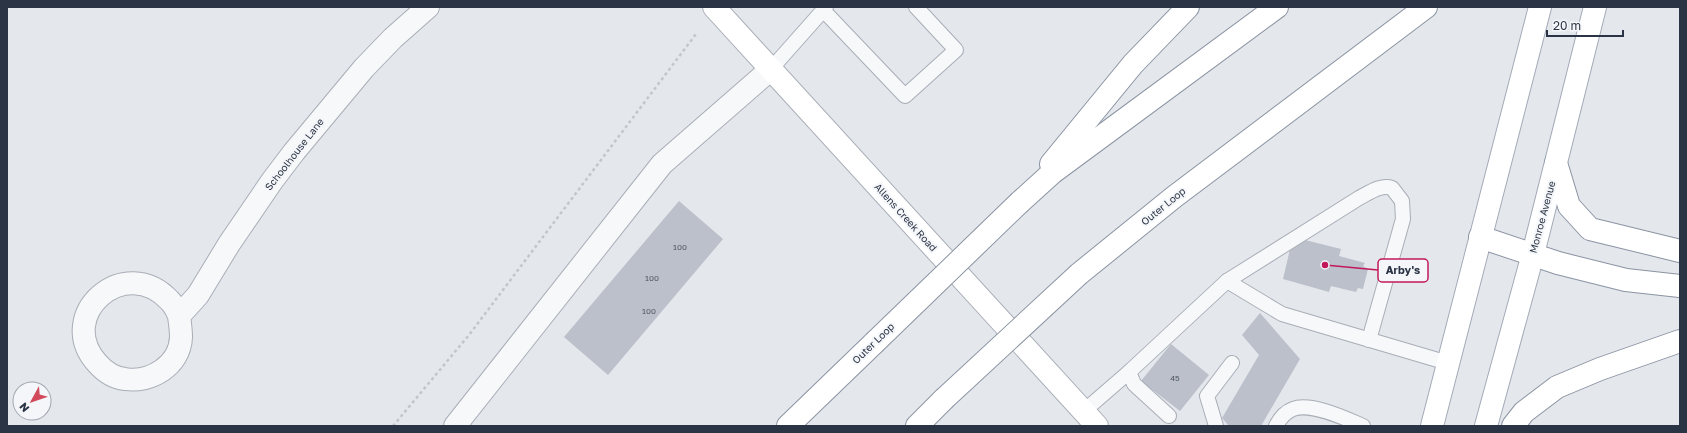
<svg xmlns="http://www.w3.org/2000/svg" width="1687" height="433" viewBox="0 0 1687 433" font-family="'Golos Text',sans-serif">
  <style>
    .building { fill: #bbc0ca }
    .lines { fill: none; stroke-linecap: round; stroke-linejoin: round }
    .lane-casing { stroke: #a9aeb7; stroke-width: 16 }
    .street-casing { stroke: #a9aeb7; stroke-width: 24 }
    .secondary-casing { stroke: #a9aeb7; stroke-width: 24 }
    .primary-casing { stroke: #a3abb8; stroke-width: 24 }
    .highway-casing { stroke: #8b94a3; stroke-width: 24 }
    .path { stroke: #c2c5cb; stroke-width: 2.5; stroke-dasharray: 3 3; stroke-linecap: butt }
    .lane { stroke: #f7f8fa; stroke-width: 14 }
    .street { stroke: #f7f8fa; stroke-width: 22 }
    .secondary { stroke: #fff; stroke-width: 22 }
    .primary { stroke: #fff; stroke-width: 22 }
    .highway { stroke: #fff; stroke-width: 22 }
    .highway-bridge-casing { stroke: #8b94a3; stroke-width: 24; stroke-linecap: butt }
    .highway-bridge { stroke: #fff; stroke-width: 22 }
    .labels { text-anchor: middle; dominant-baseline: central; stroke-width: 4; stroke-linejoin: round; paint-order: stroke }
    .number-label { font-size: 8px; fill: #4f5766 }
    .street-label { font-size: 10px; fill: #2b3445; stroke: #f4f6f9 }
    .leader { fill: none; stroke: #c2185b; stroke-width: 1.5 }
    .callout-dot { fill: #c2185b; stroke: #f4f6f9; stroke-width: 1.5 }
    .callout { fill: #f4f6f9; stroke: #c2185b; stroke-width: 1.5 }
    .callout-label { font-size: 11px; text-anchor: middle; font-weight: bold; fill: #2b3445 }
  </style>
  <rect width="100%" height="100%" fill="#e4e7ec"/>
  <g class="building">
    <polygon points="679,201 723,239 608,375 564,337"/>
    <polygon points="1301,239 1341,249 1339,256 1365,263 1363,266 1368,269 1363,289 1358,288 1356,292 1331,286 1329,292 1283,279 1291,245"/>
    <polygon points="1260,313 1300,359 1261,426 1229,426 1222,418 1259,355 1242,335"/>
    <polygon points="1171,344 1209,375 1180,411 1141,381"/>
  </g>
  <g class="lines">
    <defs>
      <g id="lane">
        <polyline points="823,10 905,96 956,50 916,7"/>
        <polyline points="771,69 826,7"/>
        <path d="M1227 281 1359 198C1369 193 1381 184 1392 188L1402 201 1403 219 1369 340"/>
        <polyline points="1129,372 1134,384 1169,416"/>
        <polyline points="1084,411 1129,372 1227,281 1282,314 1448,363"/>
        <polyline points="1216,426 1207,396 1232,363"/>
        <path d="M1276 426C1280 418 1285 412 1293 409 1311 402 1347 419 1363 426"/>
      </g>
      <g id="street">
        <path d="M179 316C177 311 174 305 170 301 125 252 54 315 97 363 104 371 114 378 125 379 150 383 180 366 181 337 181 331 180 323 179 316L198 295 229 244 272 181 294 152 364 68 393 38 428 7"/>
        <polyline points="455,426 662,164 771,69"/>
      </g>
      <polyline id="secondary" points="714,7 1097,426"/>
      <g id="primary">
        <polyline points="1432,426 1540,7"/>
        <polyline points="1486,426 1533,254 1595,7"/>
      </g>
      <g id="highway">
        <polyline points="1556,163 1569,206 1590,229 1680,251"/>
        <polyline points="1051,164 1133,64 1188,7"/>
        <polyline points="1020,202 1052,173 1277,7"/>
        <polyline points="1480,237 1558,263 1626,280 1680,286"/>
        <polyline points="1079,274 1174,197 1426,7"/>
        <polyline points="788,426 874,343"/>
        <polyline points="917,426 944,399"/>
        <polyline points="1513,426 1524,412 1557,387 1600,369 1680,341"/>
      </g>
    </defs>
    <use href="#lane" class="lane-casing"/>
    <use href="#street" class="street-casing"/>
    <use href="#secondary" class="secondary-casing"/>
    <use href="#primary" class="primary-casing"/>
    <use href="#highway" class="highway-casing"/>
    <polyline class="path" points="393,426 469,335 696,34"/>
    <use href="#lane" class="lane"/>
    <use href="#street" class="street"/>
    <use href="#secondary" class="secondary"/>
    <use href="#primary" class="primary"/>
    <use href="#highway" class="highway"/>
    <defs>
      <g id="highway-bridge">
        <polyline points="874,343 1020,202"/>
        <polyline points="944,399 1079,274"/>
      </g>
    </defs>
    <use href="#highway-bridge" class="highway-bridge-casing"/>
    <use href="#highway-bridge" class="highway-bridge"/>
  </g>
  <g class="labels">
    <g class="number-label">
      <text x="680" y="247">100</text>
      <text x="652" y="278">100</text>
      <text x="649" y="311">100</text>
      <text x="1175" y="378">45</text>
    </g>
    <g class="street-label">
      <text transform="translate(294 154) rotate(-52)">Schoolhouse Lane</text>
      <text transform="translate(1163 206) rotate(-39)">Outer Loop</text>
      <text transform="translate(906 217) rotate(48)">Allens Creek Road</text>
      <text transform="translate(1542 217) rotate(-75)">Monroe Avenue</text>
      <text transform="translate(873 343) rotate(-44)">Outer Loop</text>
    </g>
  </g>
  <path class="leader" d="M1325 265L1378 270"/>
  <circle class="callout-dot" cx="1325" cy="265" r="4"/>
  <rect class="callout" x="1378" y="259" width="50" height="23" rx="4"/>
  <g class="callout-label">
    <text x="1403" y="274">Arby's</text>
  </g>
  <rect width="1687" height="433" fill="none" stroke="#2b3445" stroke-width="16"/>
  <g transform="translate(32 401) rotate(230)"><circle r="19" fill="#f4f6f9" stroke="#a4a8b1"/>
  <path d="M0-3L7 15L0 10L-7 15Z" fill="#d1495b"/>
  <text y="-6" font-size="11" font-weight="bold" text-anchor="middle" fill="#2b3445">N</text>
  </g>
  <path d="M1547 30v6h76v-6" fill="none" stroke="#2b3445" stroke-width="2"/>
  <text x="1553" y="30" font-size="12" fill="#2b3445" stroke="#f4f6f9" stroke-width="3" paint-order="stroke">20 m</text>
</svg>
